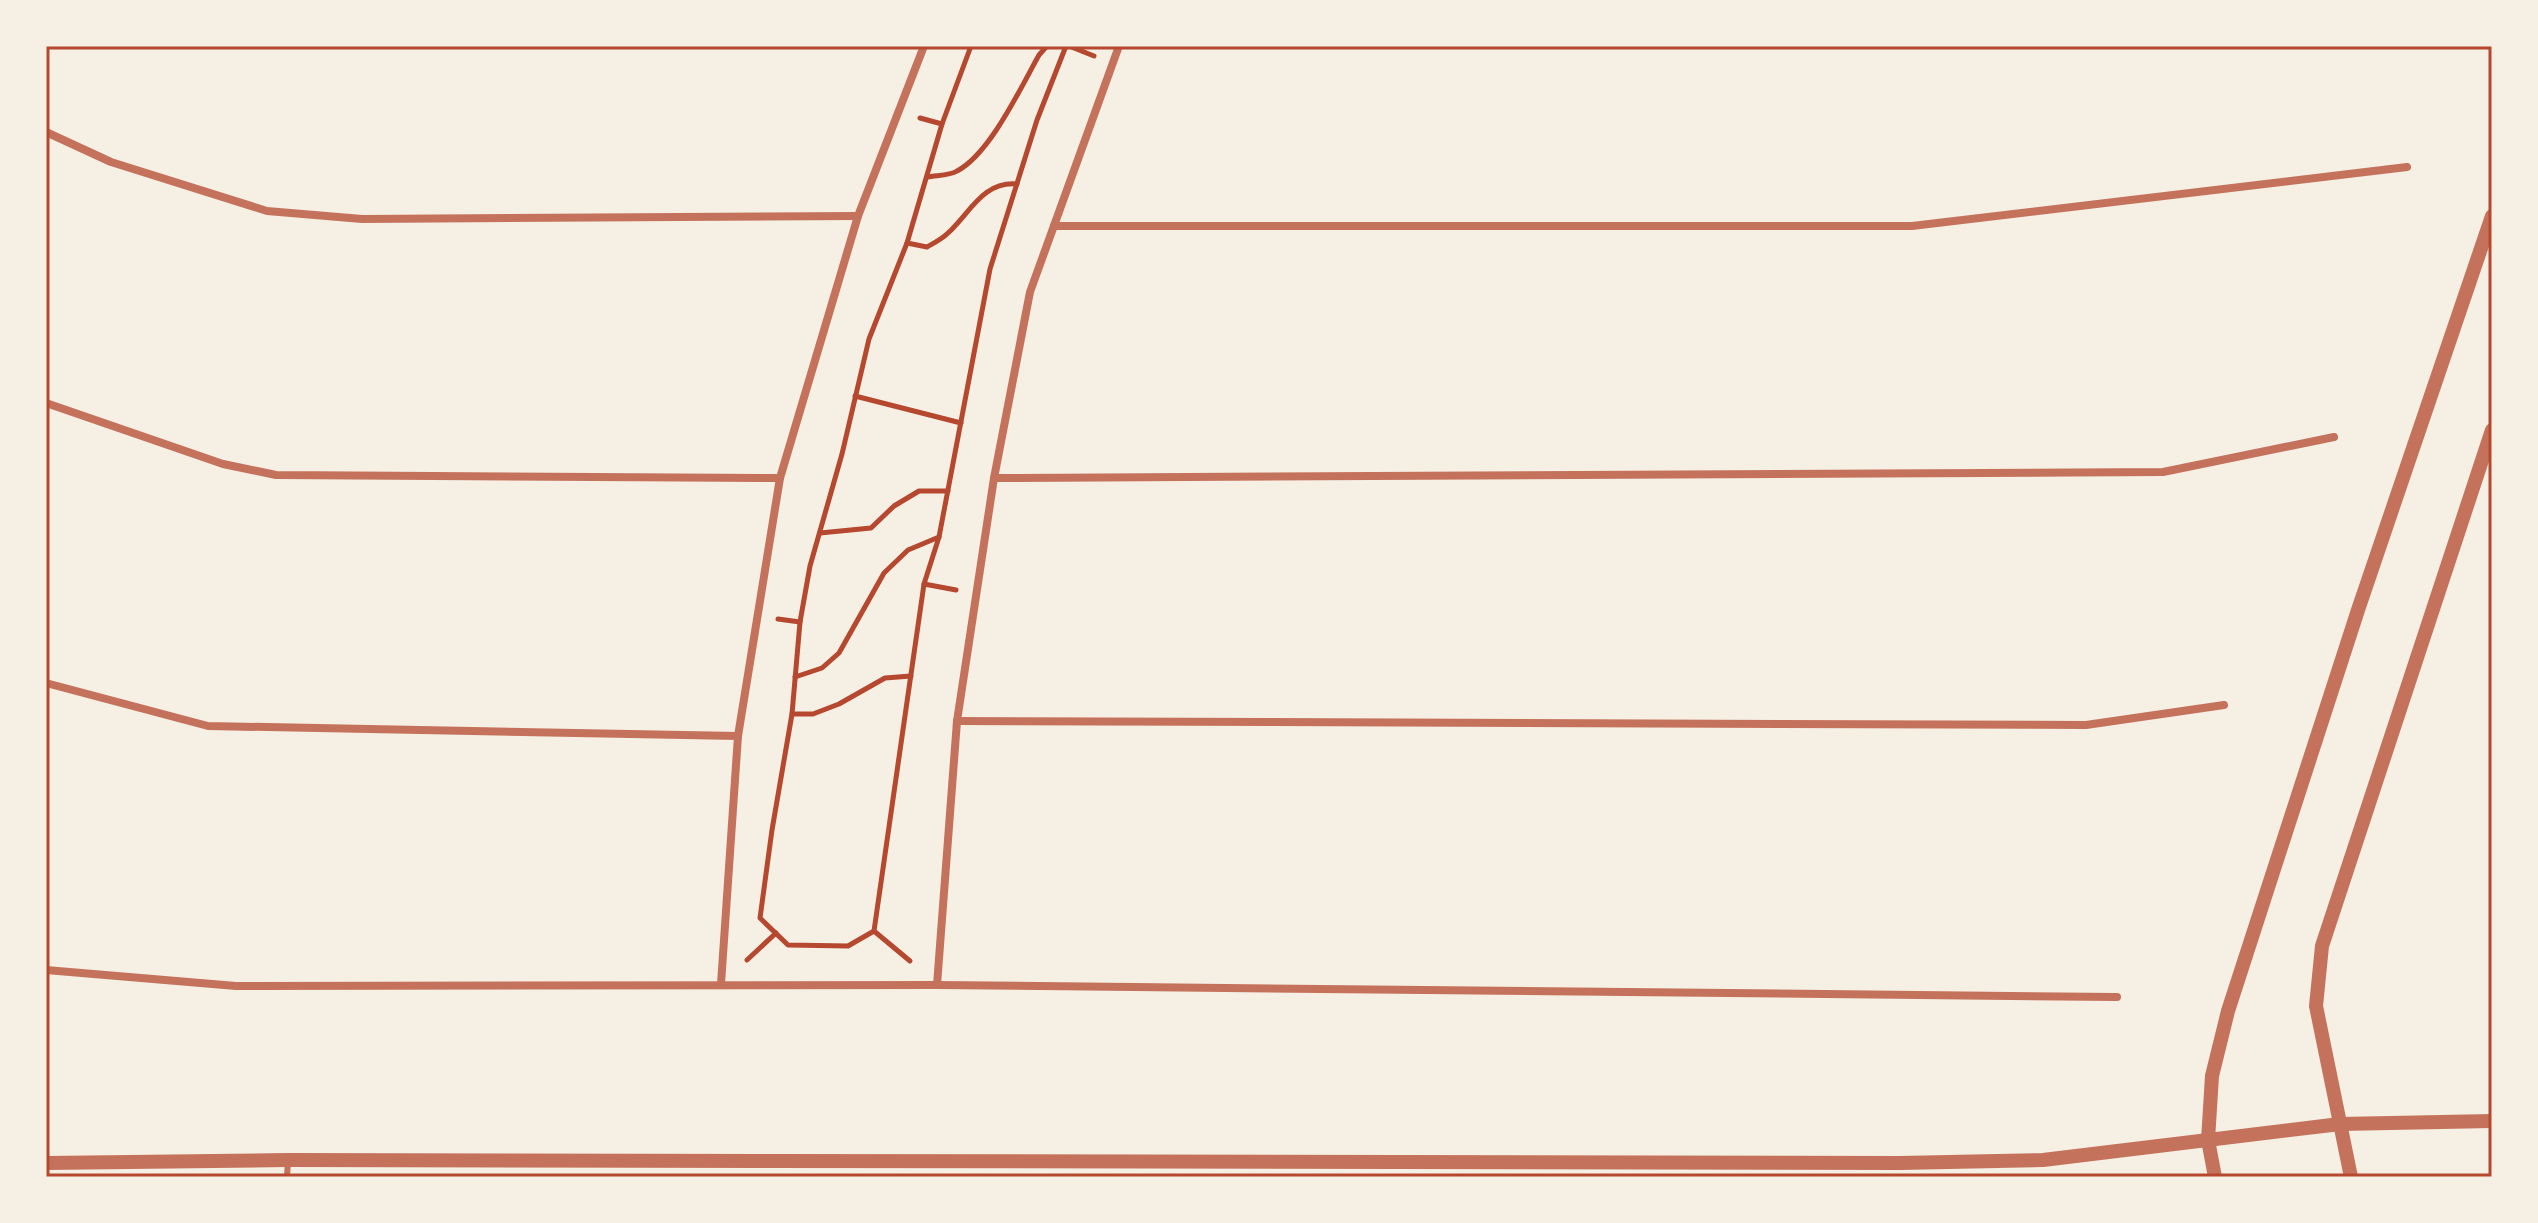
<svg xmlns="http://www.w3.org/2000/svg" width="2538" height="1223" viewBox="0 0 2538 1223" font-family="'Golos Text',sans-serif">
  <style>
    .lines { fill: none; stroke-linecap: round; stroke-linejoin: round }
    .path { stroke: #b5482f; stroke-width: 5 }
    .service { stroke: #c5725c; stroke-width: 6 }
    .minor { stroke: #c5725c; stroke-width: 8 }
    .tertiary { stroke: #c5725c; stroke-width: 14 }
    .neatline { fill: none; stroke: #b5482f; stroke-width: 3 }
  </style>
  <rect width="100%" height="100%" fill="#f6efe4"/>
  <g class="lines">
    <g class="path">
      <polyline points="971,46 942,124 907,243 869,339 842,454 810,566 800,622 792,714 772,830 760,918 788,945 848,946 874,931 924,584 939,537 990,269 1037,120 1066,46"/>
      <polyline points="1069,46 1094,56"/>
      <polyline points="920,118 942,124"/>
      <path d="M927 177C936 175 949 176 957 171 990 154 1021 87 1039 55L1047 46"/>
      <path d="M907 243 927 247C934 243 942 239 948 233 970 213 983 181 1017 184"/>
      <polyline points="855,396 961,423"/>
      <polyline points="820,533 871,528 894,506 919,491 948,491"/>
      <polyline points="924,584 956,590"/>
      <polyline points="778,619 800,622"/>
      <polyline points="795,677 822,668 839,653 884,573 908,550 939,537"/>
      <polyline points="792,714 813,714 839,704 885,678 911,676"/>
      <polyline points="874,931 910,961"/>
      <polyline points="747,960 776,933"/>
    </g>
    <polyline class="service" points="287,1177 288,1160"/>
    <g class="minor">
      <polyline points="46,132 111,162 267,211 362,219 858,216"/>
      <polyline points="1054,226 1912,226 2407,167"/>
      <polyline points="46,403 223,464 276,475 780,478"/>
      <polyline points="994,478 2163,472 2334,437"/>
      <polyline points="46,683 208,726 738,736"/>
      <polyline points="957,721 2086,725 2224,705"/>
      <polyline points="46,970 236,986 937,985 2117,997"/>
      <polyline points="721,984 738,736 780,478 858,216 924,46"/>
      <polyline points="937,985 957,721 994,478 1030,292 1119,46"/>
    </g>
    <g class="tertiary">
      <polyline points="46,1163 288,1160 1900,1163 2043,1160 2340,1124 2492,1121"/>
      <polyline points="2215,1177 2208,1140 2212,1076 2228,1011 2358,610 2492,216"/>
      <polyline points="2351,1177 2316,1006 2322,946 2492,430"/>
    </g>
  </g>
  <rect width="2538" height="1223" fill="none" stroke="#f6efe4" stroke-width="96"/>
  <rect x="48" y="48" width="2442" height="1127" class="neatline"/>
</svg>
